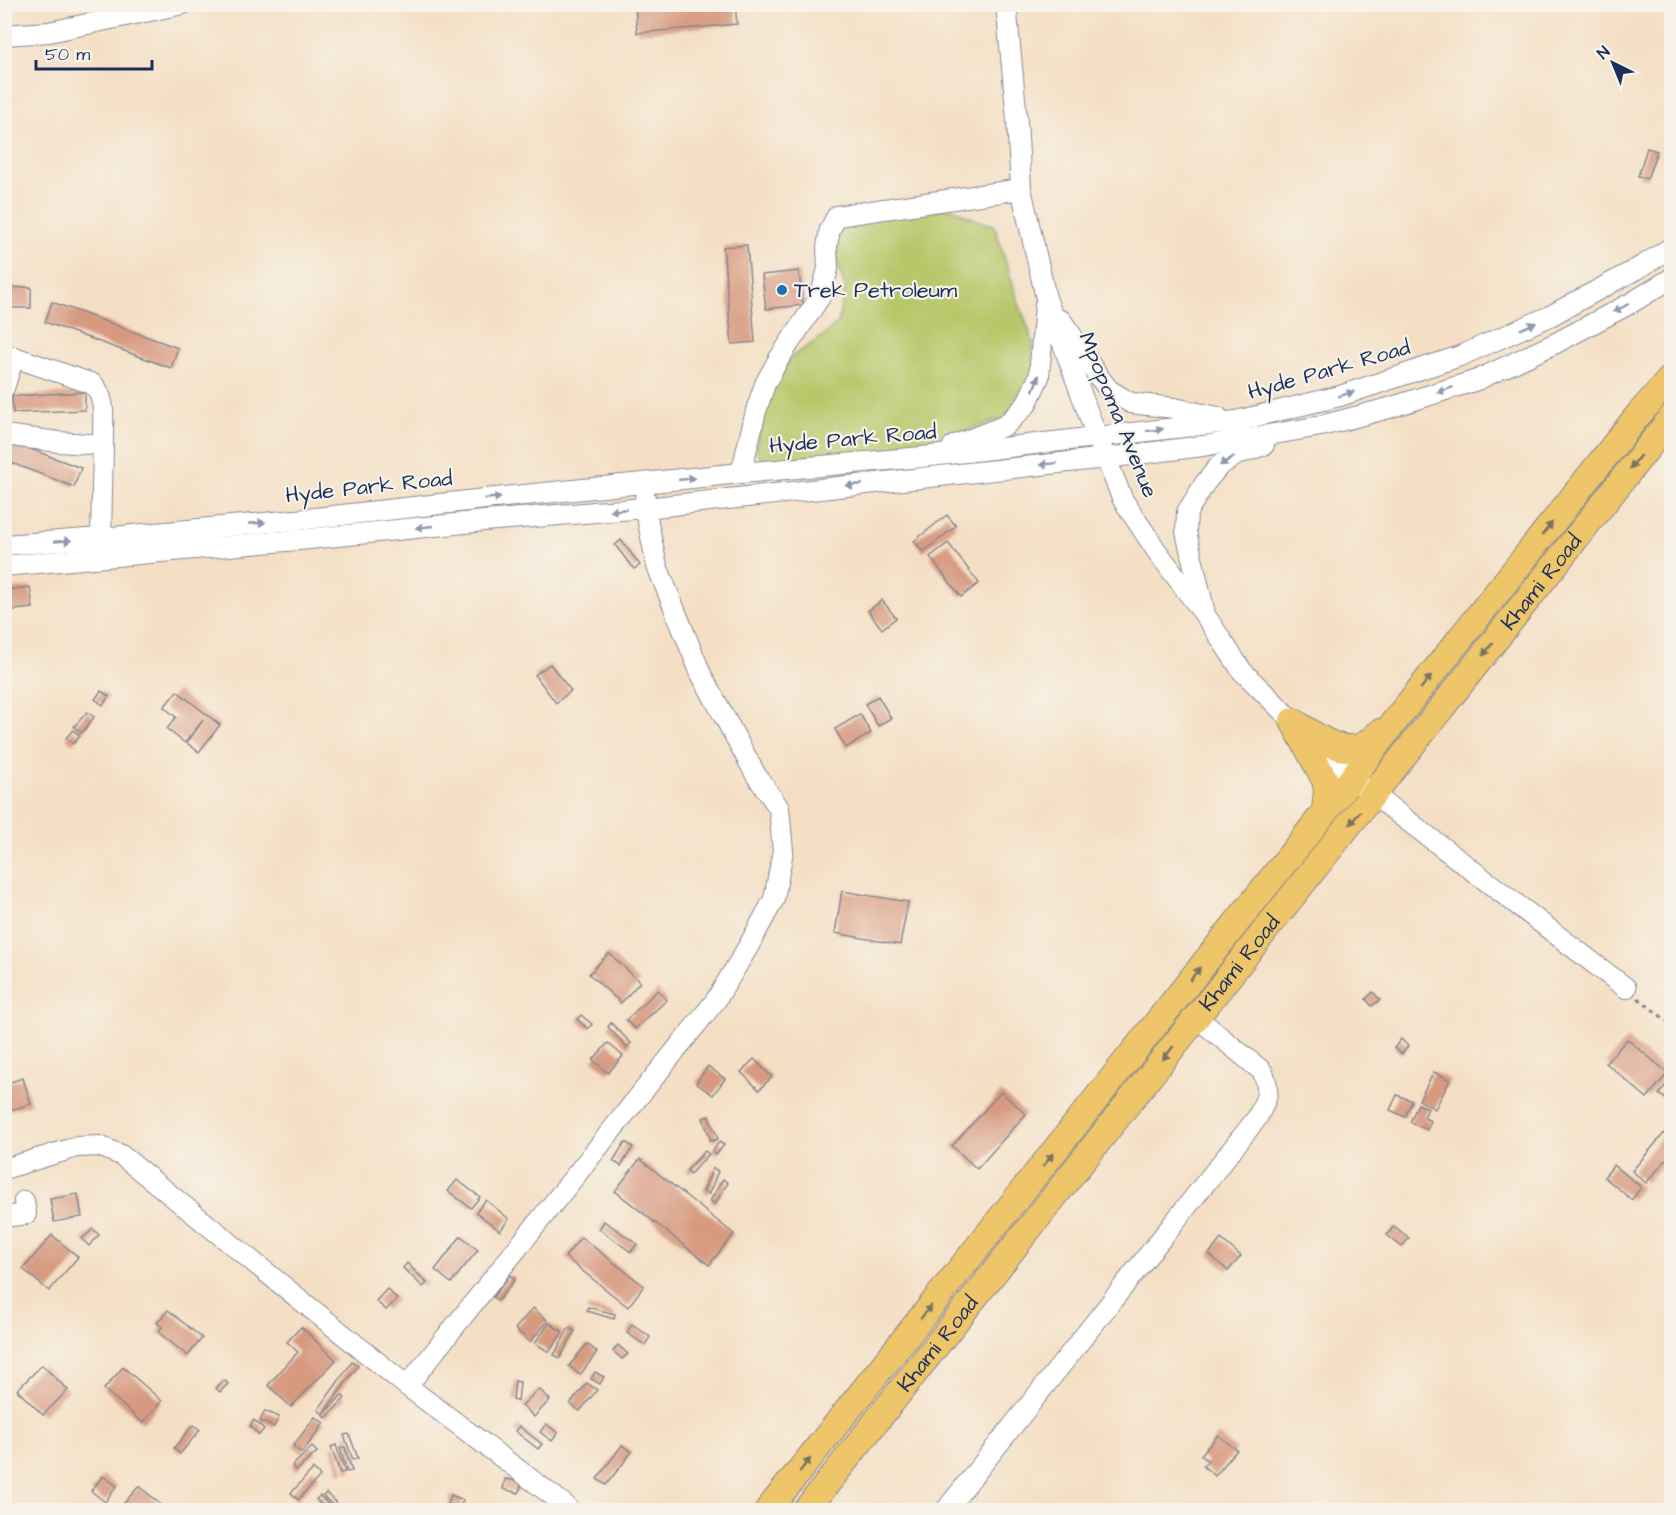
<svg xmlns="http://www.w3.org/2000/svg" width="1676" height="1515" viewBox="0 0 1676 1515" font-family="'Architects Daughter',sans-serif">
  <style>
    .green { fill: #b7c86a; stroke: #697c64; stroke-width: 1.5 }
    .building { fill: #d79a80 }
    .lines { fill: none; stroke-linecap: round; stroke-linejoin: round }
    .minor-casing { stroke: #888791; stroke-width: 22 }
    .major-casing { stroke: #888791; stroke-width: 28 }
    .path { stroke: #888791; stroke-width: 3; stroke-dasharray: 4.5 4.5; stroke-linecap: butt }
    .minor { stroke: #fff; stroke-width: 20 }
    .major { stroke: #eec569; stroke-width: 26 }
    .oneway { fill: #8d97ae }
    .oneway2 { fill: #7a7263 }
    .poi-dot { fill: #1f6fb2; stroke: #f7f3e8; stroke-width: 2 }
    .labels { text-anchor: middle; dominant-baseline: central; stroke-width: 4.5; stroke-linejoin: round; paint-order: stroke }
    .poi-label { font-size: 22px; fill: #1b2f5e; stroke: #f7f3e8; text-anchor: start }
    .street-label { font-size: 22px; fill: #1b2f5e; stroke: #f7f3e8 }
  </style>
  <rect width="100%" height="100%" fill="#f7f3e8"/>
  <filter id="ink" filterUnits="userSpaceOnUse"><feTurbulence type="fractalNoise" baseFrequency=".0167" numOctaves="2"/><feDisplacementMap in="SourceGraphic" scale="12" xChannelSelector="R" yChannelSelector="G"/><feConvolveMatrix kernelMatrix="1 2 1 2 8 2 1 2 1" color-interpolation-filters="sRGB"/></filter>
  <filter id="wash" filterUnits="userSpaceOnUse"><feTurbulence type="fractalNoise" baseFrequency=".008" numOctaves="4" result="noise"/><feDisplacementMap in="SourceGraphic" scale="24" xChannelSelector="R" yChannelSelector="G"/><feGaussianBlur stdDeviation="1.35" result="paint"/><feColorMatrix in="noise" values="0 0 0 0 0 0 0 0 0 0 0 0 0 0 0 0 0 1.4 0 .05"/><feComposite in="paint" operator="in"/></filter>
  <g filter="url(#wash)">
    <rect width="100%" height="100%" fill="#f4dfc4"/>
    <path class="green" d="M951 208C966 214 978 223 994 225L1017 298 1033 342 1034 373 1022 398 1003 418 909 451 763 461 757 452V438L777 377 793 356 822 337 838 323 845 288 836 257 835 239 852 221Z"/>
    <g id="blocks">
      <g class="building">
        <polygon points="635,4 735,4 737,24 637,33"/>
        <polygon points="1647,148 1657,151 1647,179 1638,176"/>
        <polygon points="747,245 755,342 732,344 723,247"/>
        <polygon points="799,271 803,305 766,309 762,275"/>
        <polygon points="31,287 31,308 4,308 4,288"/>
        <polygon points="52,302 178,348 171,368 45,322"/>
        <polygon points="85,392 85,410 13,413 12,396"/>
        <polygon points="4,439 81,468 74,487 4,460"/>
        <polygon points="947,515 956,526 923,552 914,541"/>
        <polygon points="621,540 640,565 634,569 615,545"/>
        <polygon points="948,543 979,583 961,597 930,557"/>
        <polygon points="30,587 33,608 4,611 4,590"/>
        <polygon points="882,600 896,618 882,629 868,611"/>
        <polygon points="550,664 571,691 556,703 535,675"/>
        <polygon points="101,691 109,696 103,705 95,699"/>
        <polygon points="177,691 220,725 199,752 187,743 203,720 185,743 167,729 176,717 164,707"/>
        <polygon points="878,696 891,718 878,726 865,704"/>
        <polygon points="87,712 94,717 82,733 74,727"/>
        <polygon points="860,714 871,733 846,748 835,729"/>
        <polygon points="73,730 80,736 73,744 66,738"/>
        <polygon points="842,891 908,902 900,945 835,933"/>
        <polygon points="609,953 640,982 621,1003 589,974"/>
        <polygon points="658,990 667,1000 635,1029 626,1020"/>
        <polygon points="1373,992 1380,1000 1372,1006 1366,999"/>
        <polygon points="581,1015 592,1024 588,1029 577,1019"/>
        <polygon points="611,1023 631,1043 627,1047 608,1027"/>
        <polygon points="1401,1039 1408,1046 1402,1054 1394,1048"/>
        <polygon points="1627,1039 1668,1073 1647,1098 1606,1063"/>
        <polygon points="608,1043 623,1056 608,1073 593,1060"/>
        <polygon points="754,1059 772,1077 759,1090 741,1072"/>
        <polygon points="708,1066 725,1079 713,1095 696,1083"/>
        <polygon points="1434,1072 1450,1080 1435,1109 1419,1100"/>
        <polygon points="1672,1077 1672,1104 1659,1094"/>
        <polygon points="23,1078 31,1104 4,1112 4,1084"/>
        <polygon points="1001,1092 1026,1114 977,1169 952,1146"/>
        <polygon points="1397,1095 1412,1101 1405,1117 1390,1110"/>
        <polygon points="1418,1104 1428,1108 1424,1118 1431,1121 1427,1130 1410,1122"/>
        <polygon points="709,1116 718,1139 711,1141 703,1118"/>
        <polygon points="1672,1124 1672,1153 1646,1183 1632,1171"/>
        <polygon points="625,1142 633,1147 621,1166 613,1161"/>
        <polygon points="719,1142 724,1145 716,1155 712,1152"/>
        <polygon points="705,1151 709,1154 690,1174 687,1170"/>
        <polygon points="640,1159 734,1234 709,1265 615,1191"/>
        <polygon points="1614,1165 1641,1187 1632,1200 1604,1177"/>
        <polygon points="713,1168 718,1171 709,1194 703,1191"/>
        <polygon points="723,1179 728,1183 715,1204 710,1201"/>
        <polygon points="457,1180 480,1197 471,1208 448,1191"/>
        <polygon points="78,1194 82,1217 54,1222 50,1199"/>
        <polygon points="486,1200 509,1219 500,1231 476,1212"/>
        <polygon points="604,1221 637,1244 631,1252 599,1229"/>
        <polygon points="1394,1226 1409,1238 1402,1247 1387,1235"/>
        <polygon points="93,1229 99,1235 89,1246 82,1239"/>
        <polygon points="52,1235 78,1257 49,1291 23,1269"/>
        <polygon points="461,1236 478,1250 451,1283 435,1270"/>
        <polygon points="581,1237 644,1286 628,1307 565,1257"/>
        <polygon points="1221,1239 1241,1256 1228,1271 1209,1254"/>
        <polygon points="407,1263 427,1283 423,1287 403,1268"/>
        <polygon points="510,1275 515,1279 498,1301 493,1297"/>
        <polygon points="387,1289 397,1299 386,1310 376,1301"/>
        <polygon points="588,1307 615,1314 614,1319 587,1311"/>
        <polygon points="533,1308 548,1321 530,1342 515,1329"/>
        <polygon points="168,1310 202,1338 188,1356 158,1332 162,1327 157,1323"/>
        <polygon points="549,1323 563,1332 549,1352 535,1343"/>
        <polygon points="632,1324 650,1337 645,1345 627,1333"/>
        <polygon points="301,1327 336,1360 291,1407 268,1385 298,1352 287,1342"/>
        <polygon points="569,1328 575,1331 560,1358 554,1355"/>
        <polygon points="587,1344 597,1352 580,1375 569,1366"/>
        <polygon points="618,1345 628,1354 622,1359 613,1351"/>
        <polygon points="352,1362 358,1366 323,1414 318,1410"/>
        <polygon points="42,1365 68,1390 43,1415 17,1390"/>
        <polygon points="123,1367 162,1401 143,1423 104,1389"/>
        <polygon points="595,1372 604,1377 600,1384 591,1379"/>
        <polygon points="224,1380 228,1384 220,1392 216,1388"/>
        <polygon points="515,1381 520,1382 518,1401 513,1400"/>
        <polygon points="587,1383 597,1390 580,1411 570,1404"/>
        <polygon points="539,1389 550,1400 534,1417 522,1405"/>
        <polygon points="342,1395 345,1398 326,1418 323,1415"/>
        <polygon points="265,1411 279,1417 274,1427 260,1421"/>
        <polygon points="315,1417 324,1423 302,1453 293,1446"/>
        <polygon points="254,1420 264,1429 259,1435 250,1426"/>
        <polygon points="546,1424 558,1433 552,1441 540,1432"/>
        <polygon points="193,1425 200,1430 180,1454 174,1448"/>
        <polygon points="519,1426 542,1444 538,1449 515,1431"/>
        <polygon points="349,1434 358,1458 353,1460 344,1435"/>
        <polygon points="1218,1435 1237,1450 1215,1476 1203,1466 1208,1461 1201,1455"/>
        <polygon points="336,1445 345,1472 340,1473 331,1447"/>
        <polygon points="622,1445 632,1452 606,1485 597,1479"/>
        <polygon points="312,1447 317,1452 296,1471 292,1466"/>
        <polygon points="345,1447 352,1471 347,1472 340,1448"/>
        <polygon points="313,1469 320,1476 298,1500 291,1493"/>
        <polygon points="103,1476 117,1486 105,1502 91,1491"/>
        <polygon points="505,1479 522,1482 519,1493 503,1489"/>
        <polygon points="139,1486 167,1510 118,1510"/>
        <polygon points="326,1493 344,1510 338,1510 323,1496"/>
        <polygon points="451,1495 463,1500 460,1508 448,1504"/>
        <polygon points="320,1496 334,1510 326,1510 316,1499"/>
      </g>
    </g>
  </g>
  <g filter="url(#ink)">
    <use href="#blocks" fill-opacity="0" stroke="#888791" stroke-width="1.5"/>
    <g class="lines">
      <defs>
        <g id="minor">
          <polyline points="1006,4 1017,120 1021,189 1046,298 1097,437 1123,500 1156,550 1207,618 1242,671 1323,751 1352,778 1374,795 1626,988"/>
          <polyline points="4,35 49,32 183,4"/>
          <polyline points="1061,320 1077,343 1093,369 1109,390 1131,403 1174,408 1218,417"/>
          <polyline points="4,354 14,357 4,388"/>
          <path d="M14 357 93 384C108 399 102 425 103 445"/>
          <polyline points="4,435 59,442 103,445 101,538"/>
          <polyline points="953,446 1006,425 1026,405 1039,377 1045,304"/>
          <polyline points="741,473 756,411 765,384 778,360 820,297 828,269 827,247 830,229 837,216 1021,189"/>
          <polyline points="4,545 101,538 306,519 485,499 741,473 922,457 1236,421 1340,396 1460,356 1550,316 1642,266 1672,247"/>
          <polyline points="4,566 309,539 484,521 645,508 1106,458 1203,446 1321,426 1389,408 1477,380 1556,343 1631,303 1672,278"/>
          <polyline points="1204,609 1186,532 1187,512 1205,483 1219,466 1238,454 1264,445"/>
          <polyline points="4,1169 77,1147 99,1146 121,1155 407,1386 565,1505 569,1510"/>
          <polyline points="4,1217 26,1214 24,1201"/>
          <polyline points="407,1386 716,1000 748,947 774,899 783,851 779,808 756,775 701,674 657,566 645,508 645,497"/>
          <path d="M946 1510 1257 1118C1266 1100 1272 1091 1262 1071L1196 1017"/>
        </g>
        <g id="major">
          <path d="M1293 721C1312 733 1341 757 1364 745 1370 742 1375 736 1380 732"/>
          <polyline points="1294,723 1325,780 1327,790 1325,811"/>
          <polyline points="768,1510 1352,778 1397,718 1639,414 1672,377"/>
          <path id="s1" d="M806 1510 1672 417"/>
        </g>
      </defs>
      <use href="#minor" class="minor-casing"/>
      <use href="#major" class="major-casing"/>
      <polyline class="path" points="1638,998 1672,1025"/>
      <use href="#minor" class="minor"/>
      <use href="#major" class="major"/>
    </g>
    <defs><path id="oneway-solid" d="M-6-.8H1V-3.2L6.5 0L1 3.2V.8H-6Z" transform="scale(1.5)"/></defs>
    <g class="oneway">
      <use href="#oneway-solid" transform="translate(1621 308) rotate(152)"/>
      <use href="#oneway-solid" transform="translate(1528 326) rotate(-24)"/>
      <use href="#oneway-solid" transform="translate(1036 383) rotate(-70)"/>
      <use href="#oneway-solid" transform="translate(1445 390) rotate(162)"/>
      <use href="#oneway-solid" transform="translate(1346 394) rotate(-17)"/>
      <use href="#oneway-solid" transform="translate(1155 430) rotate(-7)"/>
      <use href="#oneway-solid" transform="translate(1227 461) rotate(147)"/>
      <use href="#oneway-solid" transform="translate(1048 464) rotate(174)"/>
      <use href="#oneway-solid" transform="translate(687 479) rotate(-6)"/>
      <use href="#oneway-solid" transform="translate(854 485) rotate(174)"/>
      <use href="#oneway-solid" transform="translate(493 498) rotate(-5)"/>
      <use href="#oneway-solid" transform="translate(618 510) rotate(175)"/>
      <use href="#oneway-solid" transform="translate(257 523) rotate(-5)"/>
      <use href="#oneway-solid" transform="translate(424 527) rotate(174)"/>
      <use href="#oneway-solid" transform="translate(63 541) rotate(-4)"/>
    </g>
    <g class="oneway2">
      <use href="#oneway-solid" transform="translate(1635 462) rotate(128)"/>
      <use href="#oneway-solid" transform="translate(1547 529) rotate(-52)"/>
      <use href="#oneway-solid" transform="translate(1488 649) rotate(128)"/>
      <use href="#oneway-solid" transform="translate(1426 682) rotate(-51)"/>
      <use href="#oneway-solid" transform="translate(1355 818) rotate(129)"/>
      <use href="#oneway-solid" transform="translate(1195 974) rotate(-52)"/>
      <use href="#oneway-solid" transform="translate(1168 1053) rotate(128)"/>
      <use href="#oneway-solid" transform="translate(1048 1160) rotate(-52)"/>
      <use href="#oneway-solid" transform="translate(926 1312) rotate(-52)"/>
      <use href="#oneway-solid" transform="translate(805 1465) rotate(-51)"/>
    </g>
  </g>
  <circle class="poi-dot" cx="782" cy="290" r="6"/>
  <g class="labels">
    <g class="poi-label">
      <text x="794" y="290">Trek Petroleum</text>
    </g>
    <g class="street-label">
      <text transform="translate(1329 370) rotate(-16)">Hyde Park Road</text>
      <text transform="translate(1118 415) rotate(68)">Mpopoma Avenue</text>
      <text transform="translate(853 439) rotate(-5)">Hyde Park Road</text>
      <text transform="translate(369 487) rotate(-6)">Hyde Park Road</text>
      <text stroke="none"><textPath href="#s1" startOffset="1184">Khami Road</textPath></text>
      <text stroke="none"><textPath href="#s1" startOffset="698">Khami Road</textPath></text>
      <text stroke="none"><textPath href="#s1" startOffset="212">Khami Road</textPath></text>
    </g>
  </g>
  <rect width="1676" height="1515" fill="none" stroke="#f7f3e8" stroke-width="24"/>
  <g transform="translate(1613 63) rotate(317)" stroke="#f7f3e8" stroke-width="4.5" paint-order="stroke">
  <path d="M0-4.5L10 22L0 15L-10 22Z" fill="#1b2f5e"/>
  <text y="-9" font-size="16" font-weight="bold" text-anchor="middle" fill="#1b2f5e">N</text>
  </g>
  <path d="M36 60v9h116v-9" fill="none" stroke="#1b2f5e" stroke-width="3"/>
  <text x="45" y="60" font-size="18" fill="#1b2f5e" stroke="#f7f3e8" stroke-width="4.5" paint-order="stroke">50 m</text>
</svg>
